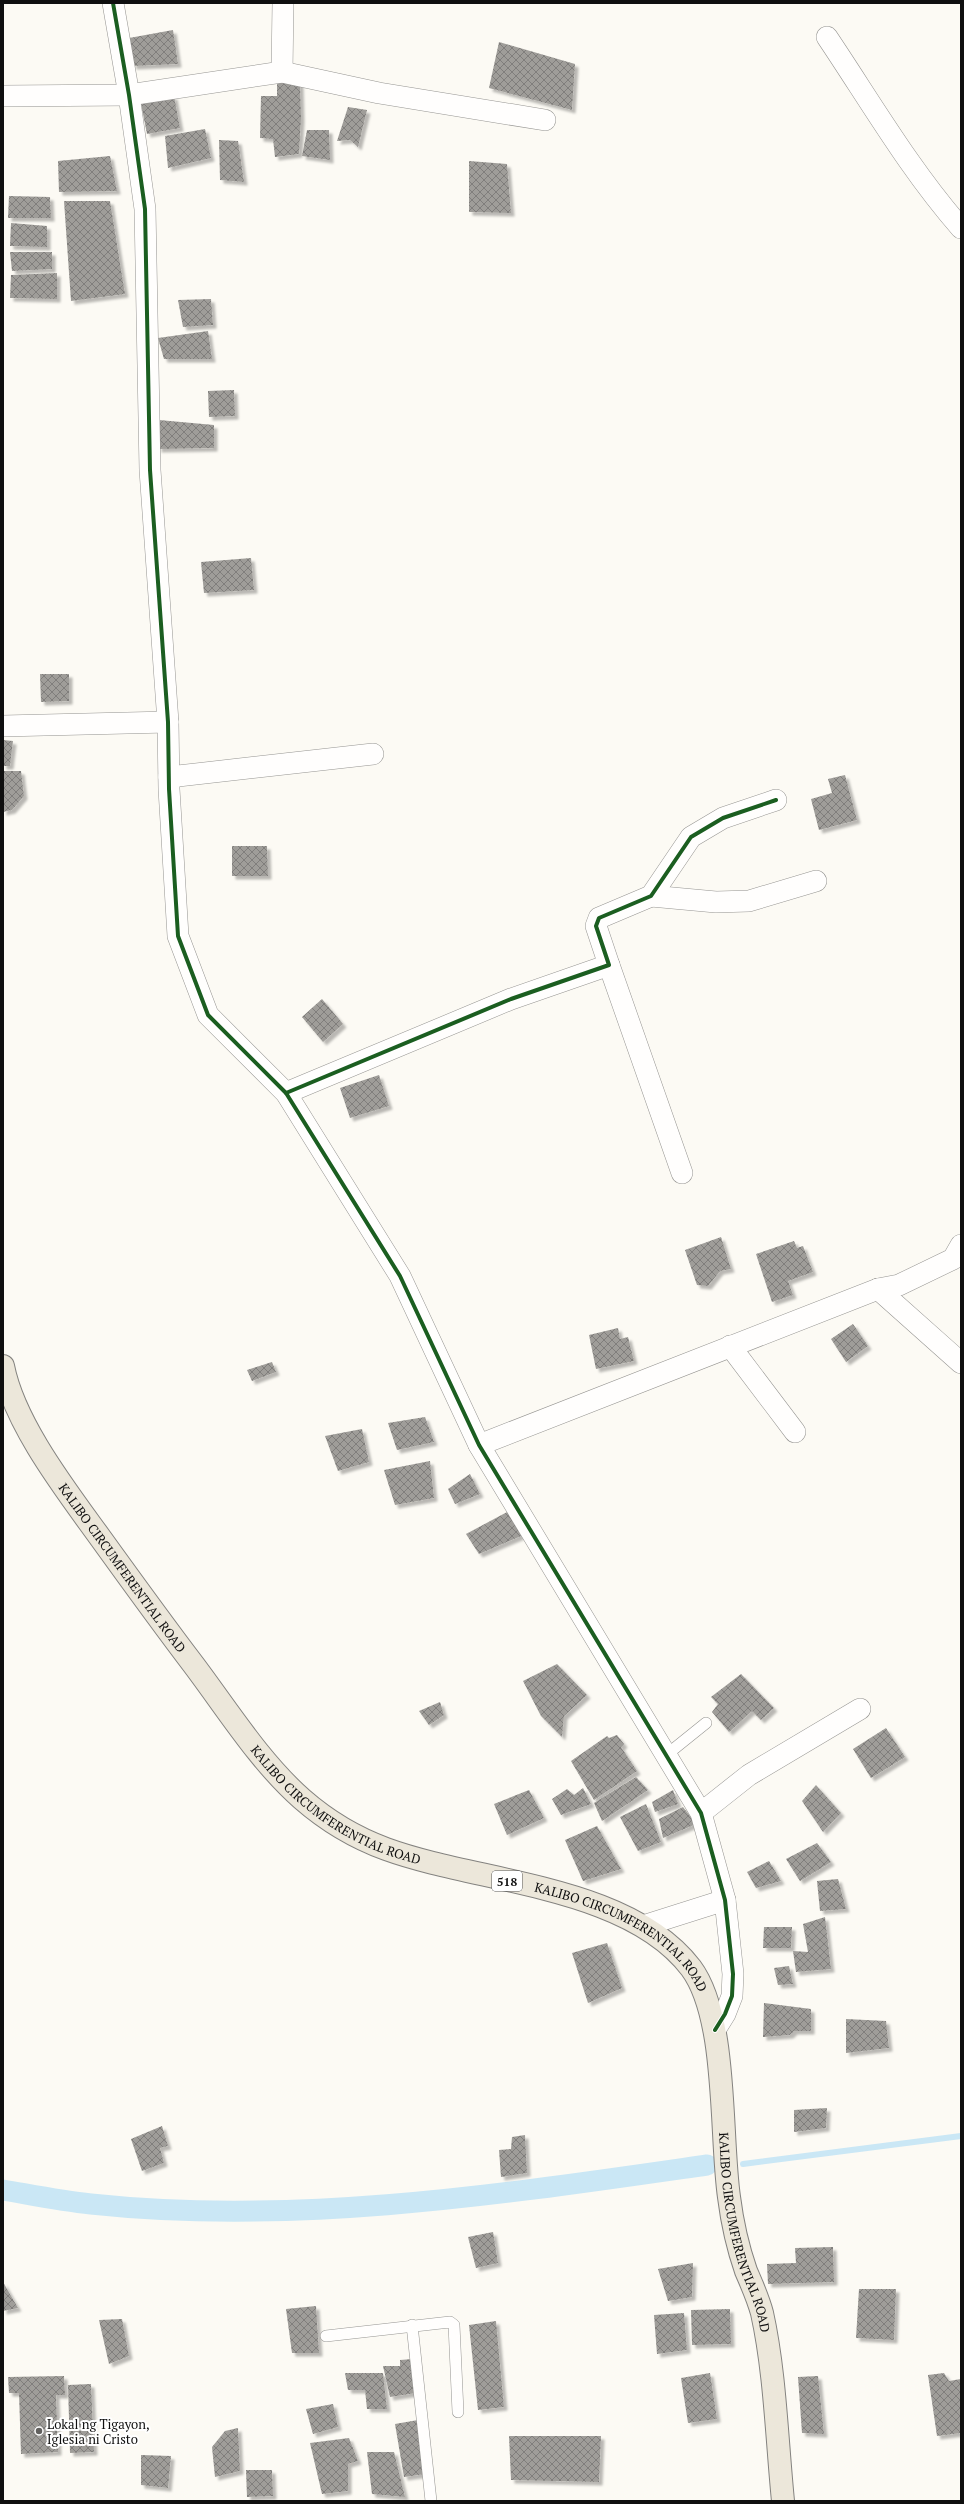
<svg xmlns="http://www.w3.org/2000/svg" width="964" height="2504" viewBox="0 0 964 2504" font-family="'PT Serif',serif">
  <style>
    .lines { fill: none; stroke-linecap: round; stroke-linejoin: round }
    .stream { stroke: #cae7f5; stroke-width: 6 }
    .canal { stroke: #cae7f5; stroke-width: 21 }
    .building { fill: url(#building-cross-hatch); filter: url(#shadow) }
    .service-casing { stroke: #969592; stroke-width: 12 }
    .minor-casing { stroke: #969592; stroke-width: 22 }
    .primary-casing { stroke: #83827f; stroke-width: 24 }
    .service { stroke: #fffefd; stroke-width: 11 }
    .minor { stroke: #fffefd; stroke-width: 21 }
    .primary { stroke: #ece7da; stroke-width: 22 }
    .cycleway-casing { stroke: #fff; stroke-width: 6 }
    .cycleway { stroke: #1b5e20; stroke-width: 4 }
    .poi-dot { fill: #62615f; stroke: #fff; stroke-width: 1.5 }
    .labels { text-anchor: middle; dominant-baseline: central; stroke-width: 4; stroke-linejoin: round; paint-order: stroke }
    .shield { fill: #fff; stroke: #575757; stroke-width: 1 }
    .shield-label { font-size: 12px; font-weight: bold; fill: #0f0f0f }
    .street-label { font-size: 13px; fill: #0f0f0f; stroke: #fff }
    .poi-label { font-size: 13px; fill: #0f0f0f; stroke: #fff; text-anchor: start }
  </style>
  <defs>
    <pattern id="building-cross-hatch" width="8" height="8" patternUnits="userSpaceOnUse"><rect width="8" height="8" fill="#9f9d99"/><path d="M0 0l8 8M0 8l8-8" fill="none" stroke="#807e7b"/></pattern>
    <filter id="shadow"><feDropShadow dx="3.5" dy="3.5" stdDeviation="1" flood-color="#0004"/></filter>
  </defs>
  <rect width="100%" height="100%" fill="#fcfaf4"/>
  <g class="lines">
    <polyline class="stream" points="743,2164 961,2136"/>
    <path class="canal" d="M3 2190C32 2195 61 2201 91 2204 296 2226 504 2194 707 2165"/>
  </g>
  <g class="building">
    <polygon points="173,30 178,64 133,66 129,38"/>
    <polygon points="499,42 575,64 572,110 489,88"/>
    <polygon points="277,81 300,82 301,118 299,154 275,157 273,139 260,138 261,96 277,96"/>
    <polygon points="174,96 180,128 147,134 140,99"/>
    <polygon points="348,107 367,110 358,147 350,140 337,141"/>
    <polygon points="205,129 211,158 168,168 165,136"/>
    <polygon points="307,130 329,130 330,160 302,156"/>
    <polygon points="219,140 238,141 244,182 220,180"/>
    <polygon points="110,156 117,191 59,192 58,161"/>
    <polygon points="469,161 507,164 511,213 469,212"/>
    <polygon points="9,196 50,197 51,218 8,218"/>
    <polygon points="64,201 110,201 125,294 71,301"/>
    <polygon points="11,223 47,226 47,247 10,246"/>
    <polygon points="10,252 52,252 52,269 12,271"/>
    <polygon points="57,273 57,299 10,298 11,275"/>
    <polygon points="211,299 213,325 183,327 178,300"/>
    <polygon points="208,331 212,359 164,359 158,338"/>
    <polygon points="234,390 235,416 209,417 208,391"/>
    <polygon points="159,420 214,425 214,448 158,449"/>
    <polygon points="251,558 254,590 204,593 201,562"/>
    <polygon points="40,674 69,674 69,701 41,702"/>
    <polygon points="3,740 13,741 10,766 3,766"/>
    <polygon points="3,771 21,771 24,796 12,810 3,812"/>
    <polygon points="845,775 857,820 819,830 811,799 832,793 828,779"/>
    <polygon points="232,846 267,846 268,876 232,876"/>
    <polygon points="322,999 343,1024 323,1042 302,1017"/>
    <polygon points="379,1075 389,1106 350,1118 340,1088"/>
    <polygon points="721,1237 731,1269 720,1271 708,1286 697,1285 685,1250"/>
    <polygon points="794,1241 797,1248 803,1246 813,1272 788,1281 793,1295 772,1302 756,1254"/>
    <polygon points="853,1324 868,1346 846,1362 831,1339"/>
    <polygon points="618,1328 620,1339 628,1337 634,1361 596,1369 589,1335"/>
    <polygon points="272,1362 276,1372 252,1381 247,1370"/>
    <polygon points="425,1417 434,1442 397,1450 388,1423"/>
    <polygon points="362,1429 369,1462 338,1471 325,1436"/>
    <polygon points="430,1461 434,1498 395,1505 384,1470"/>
    <polygon points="470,1474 480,1494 455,1504 448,1489"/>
    <polygon points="509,1511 521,1536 479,1554 466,1534"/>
    <polygon points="557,1664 587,1695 564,1716 562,1737 541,1716 523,1681"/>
    <polygon points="741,1674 774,1708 761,1720 752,1711 729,1732 712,1712 718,1704 711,1697"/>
    <polygon points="440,1702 444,1715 429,1725 419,1711"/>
    <polygon points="886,1728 905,1757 871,1778 853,1749"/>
    <polygon points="617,1735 624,1744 621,1747 637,1771 594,1800 571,1761 607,1736 609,1738"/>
    <polygon points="636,1777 648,1790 602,1821 594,1803"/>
    <polygon points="816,1785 841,1813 823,1832 802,1801"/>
    <polygon points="583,1788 591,1804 561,1815 552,1799 567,1789 574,1795"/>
    <polygon points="529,1790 544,1818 507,1835 494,1804"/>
    <polygon points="673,1790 678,1804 655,1812 652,1802"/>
    <polygon points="646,1804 661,1842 638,1851 620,1817"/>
    <polygon points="683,1807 696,1824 663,1838 659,1819"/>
    <polygon points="597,1826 621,1869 583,1881 565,1840"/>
    <polygon points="817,1843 831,1862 800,1881 786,1859"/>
    <polygon points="769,1861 781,1881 756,1888 747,1872"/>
    <polygon points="838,1879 846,1909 820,1911 817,1881"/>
    <polygon points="825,1917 831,1969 796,1972 793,1951 808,1952 803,1924"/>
    <polygon points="764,1927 792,1927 791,1948 763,1948"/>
    <polygon points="607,1943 622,1988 588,2003 572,1953"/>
    <polygon points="789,1966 793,1984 778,1985 774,1968"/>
    <polygon points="764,2003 811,2009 811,2031 794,2031 790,2035 763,2037"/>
    <polygon points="846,2019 886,2021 889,2048 846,2053"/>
    <polygon points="827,2108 826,2128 794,2132 794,2110"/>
    <polygon points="162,2126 168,2146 160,2148 164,2163 142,2171 131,2139"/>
    <polygon points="525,2135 527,2173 501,2177 499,2150 511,2149 512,2137"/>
    <polygon points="493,2232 498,2263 476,2268 468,2237"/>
    <polygon points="833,2247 834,2282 768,2284 767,2264 796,2263 795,2248"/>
    <polygon points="693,2263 692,2297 668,2301 658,2269"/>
    <polygon points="3,2282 18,2308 3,2311"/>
    <polygon points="859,2289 896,2289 894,2340 856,2338"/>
    <polygon points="316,2306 319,2353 292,2353 286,2309"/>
    <polygon points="730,2309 731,2344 692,2345 691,2310"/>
    <polygon points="684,2313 687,2350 657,2354 654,2315"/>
    <polygon points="122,2319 129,2356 109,2364 99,2320"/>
    <polygon points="496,2321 504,2407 478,2410 469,2325"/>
    <polygon points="413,2359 416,2393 390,2397 383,2366 400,2366 400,2360"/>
    <polygon points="345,2373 383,2373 387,2409 367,2409 365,2390 348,2390"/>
    <polygon points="710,2373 717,2419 688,2423 681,2378"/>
    <polygon points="944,2373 949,2381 961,2379 961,2433 937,2436 928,2375"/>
    <polygon points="64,2376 65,2395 56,2395 58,2452 21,2454 19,2393 9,2393 8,2377"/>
    <polygon points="818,2376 824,2434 802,2433 798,2377"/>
    <polygon points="91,2384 94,2452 70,2453 68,2385"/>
    <polygon points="333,2404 338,2427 313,2434 306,2409"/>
    <polygon points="418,2420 425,2474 404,2477 395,2424"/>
    <polygon points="238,2428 240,2471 215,2477 212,2447 225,2431"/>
    <polygon points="509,2436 601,2436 599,2482 511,2480"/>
    <polygon points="349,2438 358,2461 348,2464 348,2491 322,2494 310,2443"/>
    <polygon points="367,2452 394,2452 405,2497 372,2494"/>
    <polygon points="141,2455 171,2456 168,2488 141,2485"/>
    <polygon points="246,2470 272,2470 273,2496 247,2497"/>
  </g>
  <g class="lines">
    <defs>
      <g id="service">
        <polyline points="665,1756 706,1723"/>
        <polyline points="412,2325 431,2501"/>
        <polyline points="326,2336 450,2322 454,2325 458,2412"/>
      </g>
      <g id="minor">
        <polyline points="113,3 129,95 145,209 150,470 168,722 169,789 178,936 208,1015 286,1093 400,1276 479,1445 701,1813 725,1900 733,1974 732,1996 725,2014 715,2030"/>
        <path d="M827 37C870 101 910 170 961 228"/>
        <polyline points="282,72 283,3"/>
        <polyline points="3,96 129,95 282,72 379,93 545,120"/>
        <polyline points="3,726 168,722"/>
        <polyline points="169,777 373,754"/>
        <polyline points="651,896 716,902 749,901 816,881"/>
        <polyline points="609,965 682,1173"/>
        <polyline points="286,1093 511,999 609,965 596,926 599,918 651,896 691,837 723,818 776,800"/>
        <polyline points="878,1289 961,1363"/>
        <polyline points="730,1346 795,1432"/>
        <polyline points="479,1445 878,1289 899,1285 953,1259 961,1245"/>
        <polyline points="701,1813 749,1775 860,1709"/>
        <polyline points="643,1926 725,1900"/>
      </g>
      <g id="primary">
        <path id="s1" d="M3 1366C14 1423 65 1489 99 1536 130 1579 161 1622 193 1664 227 1709 259 1761 302 1799 326 1820 356 1838 386 1849 479 1883 628 1885 691 1968 728 2018 720 2134 729 2197 732 2221 738 2248 746 2271 752 2285 758 2298 762 2313 775 2371 777 2441 783 2501"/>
      </g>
    </defs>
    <use href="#service" class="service-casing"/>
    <use href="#minor" class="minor-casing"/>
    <use href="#primary" class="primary-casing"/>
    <use href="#service" class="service"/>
    <use href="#minor" class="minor"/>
    <use href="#primary" class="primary"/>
    <defs>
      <g id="cycleway">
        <polyline points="113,3 129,95 145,209 150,470 168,722 169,789 178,936 208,1015 286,1093 400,1276 479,1445 701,1813 725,1900 733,1974 732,1996 725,2014 715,2030"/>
        <polyline points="286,1093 511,999 609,965 596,926 599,918 651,896 691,837 723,818 776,800"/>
      </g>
    </defs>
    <use href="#cycleway" class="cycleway-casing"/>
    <use href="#cycleway" class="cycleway"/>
  </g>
  <circle class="poi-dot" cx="39" cy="2431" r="4"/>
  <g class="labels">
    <rect class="shield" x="492" y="1871" width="30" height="20" rx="3"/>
    <g class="shield-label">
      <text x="507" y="1881">518</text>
    </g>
    <g class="street-label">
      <text stroke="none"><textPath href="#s1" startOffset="236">KALIBO CIRCUMFERENTIAL ROAD</textPath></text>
      <text stroke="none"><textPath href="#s1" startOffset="561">KALIBO CIRCUMFERENTIAL ROAD</textPath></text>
      <text stroke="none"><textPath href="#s1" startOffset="884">KALIBO CIRCUMFERENTIAL ROAD</textPath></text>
      <text stroke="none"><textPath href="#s1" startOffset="1233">KALIBO CIRCUMFERENTIAL ROAD</textPath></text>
    </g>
    <g class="poi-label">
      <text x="47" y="2424">Lokal ng Tigayon,<tspan x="47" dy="15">Iglesia ni Cristo</tspan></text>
    </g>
  </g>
  <rect width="964" height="2504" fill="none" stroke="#0f0f0f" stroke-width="8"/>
</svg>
